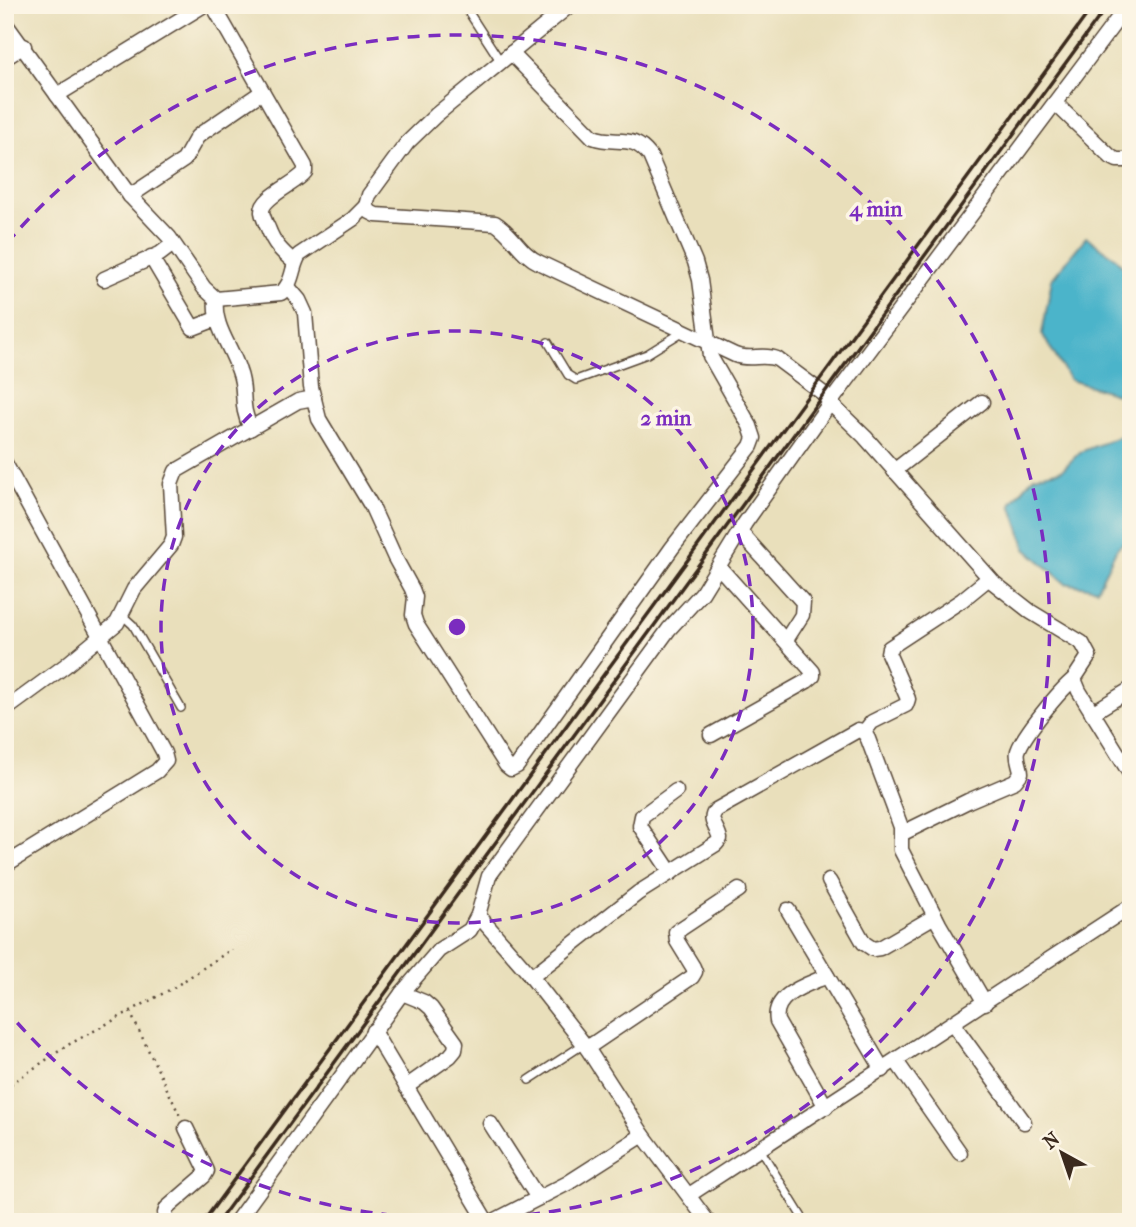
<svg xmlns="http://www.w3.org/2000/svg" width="1136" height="1227" viewBox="0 0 1136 1227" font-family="'IM FELL French Canon',serif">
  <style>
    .water { fill: #4cb4ca; stroke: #446f74; stroke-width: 2 }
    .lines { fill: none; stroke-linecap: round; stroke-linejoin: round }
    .lane-casing { stroke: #554536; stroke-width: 10 }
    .street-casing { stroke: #554536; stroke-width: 17 }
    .path { stroke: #554536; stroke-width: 2.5; stroke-dasharray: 2 5; stroke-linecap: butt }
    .lane { stroke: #fff; stroke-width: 7 }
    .street { stroke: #fff; stroke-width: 14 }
    .rail { stroke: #3b2a1e; stroke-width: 3.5 }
    .ring { fill: none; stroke: #7b2cbf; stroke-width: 3.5; stroke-dasharray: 12 9 }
    .centre { fill: #7b2cbf; stroke: #fcf5e5; stroke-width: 3.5 }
    .ring-label { font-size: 21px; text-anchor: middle; font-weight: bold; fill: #7b2cbf; stroke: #fcf5e5; stroke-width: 7; stroke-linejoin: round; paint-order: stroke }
  </style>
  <rect width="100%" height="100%" fill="#fcf5e5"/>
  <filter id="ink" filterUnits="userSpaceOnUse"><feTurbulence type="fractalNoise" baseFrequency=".0143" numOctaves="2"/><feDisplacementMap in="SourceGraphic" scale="14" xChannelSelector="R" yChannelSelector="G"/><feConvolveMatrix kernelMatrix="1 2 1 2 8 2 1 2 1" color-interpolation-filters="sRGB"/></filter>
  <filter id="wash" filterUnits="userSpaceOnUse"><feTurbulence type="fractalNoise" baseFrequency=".00686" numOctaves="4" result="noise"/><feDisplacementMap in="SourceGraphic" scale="28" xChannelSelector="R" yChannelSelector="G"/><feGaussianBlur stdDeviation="1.57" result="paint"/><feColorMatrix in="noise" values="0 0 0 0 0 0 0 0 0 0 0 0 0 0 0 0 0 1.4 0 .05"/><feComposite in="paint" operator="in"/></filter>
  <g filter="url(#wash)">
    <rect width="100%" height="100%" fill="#e9dfbb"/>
    <g class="water">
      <polygon points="1086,237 1117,259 1131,277 1131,394 1126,397 1070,380 1042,334 1052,279"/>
      <polygon points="1131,432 1131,536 1117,548 1097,589 1065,583 1026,549 1011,504 1034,476 1062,470 1080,452"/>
    </g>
  </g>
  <g filter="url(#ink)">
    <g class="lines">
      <defs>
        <g id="lane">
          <polyline points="464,5 501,62"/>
          <polyline points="548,342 568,375 576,380 647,354 684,331"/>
          <polyline points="122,615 133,625 181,708"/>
          <polyline points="529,1080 584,1044"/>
          <polyline points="760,1149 805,1222"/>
        </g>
        <g id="street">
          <path d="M211 5 214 7 305 166V172C296 184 261 197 262 212 263 217 266 224 268 228 274 244 281 251 294 262"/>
          <path d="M570 5 436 115 407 143 369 195 366 206 370 212 376 215 495 223C513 234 520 254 540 263L735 355C750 361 763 353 777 359L824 394 830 403 865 437 994 583 1031 612 1082 643 1089 656 1074 679 1079 691 1131 775"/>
          <path d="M5 23 130 196 169 237 204 288 216 299 281 293C294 282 291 268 299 255L353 219 366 206"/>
          <polyline points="5,58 24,46"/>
          <polyline points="57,95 204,5"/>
          <polyline points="1056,104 1111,157 1117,160 1131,160"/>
          <polyline points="130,196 184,160 197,137 202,133 262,92"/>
          <polyline points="151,257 193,328 216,319"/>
          <polyline points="104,279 160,254 173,244"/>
          <path d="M288 287 299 300 305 313 311 387 319 419 372 507 395 558 412 589 415 597 413 615 416 624 506 765 511 769 517 766 672 548 751 446 754 438 750 426 710 356 700 280 695 262 650 156C632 132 616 146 593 137L511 53"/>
          <path d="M216 299C213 327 231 345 239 371 247 391 239 406 251 428"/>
          <polyline points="5,463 164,753 166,761 157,771 5,865"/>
          <polyline points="894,471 982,402"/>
          <polyline points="740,532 803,602 802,615 786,640"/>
          <polyline points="5,710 65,666 117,623 134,589 171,545 174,537 171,484 176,471 298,401 314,398"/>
          <polyline points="1092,713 1131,689"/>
          <polyline points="864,732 872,722 906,705 908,699 888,653 889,648 962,600 989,578"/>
          <polyline points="711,735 807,681 813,676 813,672 719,567"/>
          <path d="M903 833 968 801 1015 781 1021 773C1021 766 1016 759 1018 751 1023 735 1060 690 1074 679"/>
          <polyline points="671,873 640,826 642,816 676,791"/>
          <polyline points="829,881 864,943 873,949 880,948 935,916"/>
          <polyline points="788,910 883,1070"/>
          <polyline points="478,915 526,970 587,1048 643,1135 708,1222"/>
          <path d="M531 977 638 893 716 844 720 839C718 827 707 821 716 810L858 730 864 732 868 739 901 827V850L939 924 985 1003"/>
          <polyline points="402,993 424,1002 431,1008 456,1043 455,1050 450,1056 406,1087"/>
          <polyline points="953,1024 1024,1122"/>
          <polyline points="373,1031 487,1222"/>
          <polyline points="587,1048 692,977 695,972 693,967 677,941 676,932 739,890"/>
          <polyline points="896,1061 960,1153"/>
          <path d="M826 1107 777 1021C772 994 807 985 827 976"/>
          <polyline points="490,1123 538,1198"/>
          <polyline points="689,1195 1131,906"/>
          <polyline points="167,1222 165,1213 167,1208 204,1176 207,1171 186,1128"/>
          <polyline points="236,1222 402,993 439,950 470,930 478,915 489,876 669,629 702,593 745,523 830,403 1128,5"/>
          <polyline points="492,1222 568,1183 643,1135"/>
        </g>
      </defs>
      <use href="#lane" class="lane-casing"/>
      <use href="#street" class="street-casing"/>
      <g class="path">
        <polyline points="130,1012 181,1118"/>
        <polyline points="5,1088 68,1045 173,988 232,949"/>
      </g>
      <use href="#lane" class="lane"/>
      <use href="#street" class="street"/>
      <g class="rail">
        <polyline points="203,1222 1094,5"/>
        <polyline points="218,1222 1108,5"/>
      </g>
    </g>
  </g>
  <g class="ring">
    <circle cx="457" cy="627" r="296"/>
    <path d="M7 243A592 592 0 1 1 7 1011"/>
  </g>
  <circle cx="457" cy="627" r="10" class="centre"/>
  <g class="ring-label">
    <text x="876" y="216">4 min</text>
    <text x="666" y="425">2 min</text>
  </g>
  <rect width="1136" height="1227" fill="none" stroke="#fcf5e5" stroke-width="28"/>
  <g transform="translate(1062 1153) rotate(320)" stroke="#fcf5e5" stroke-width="5" paint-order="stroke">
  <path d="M0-5L12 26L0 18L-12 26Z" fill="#3b2a1e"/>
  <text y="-10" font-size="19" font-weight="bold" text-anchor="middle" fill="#3b2a1e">N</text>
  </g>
</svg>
